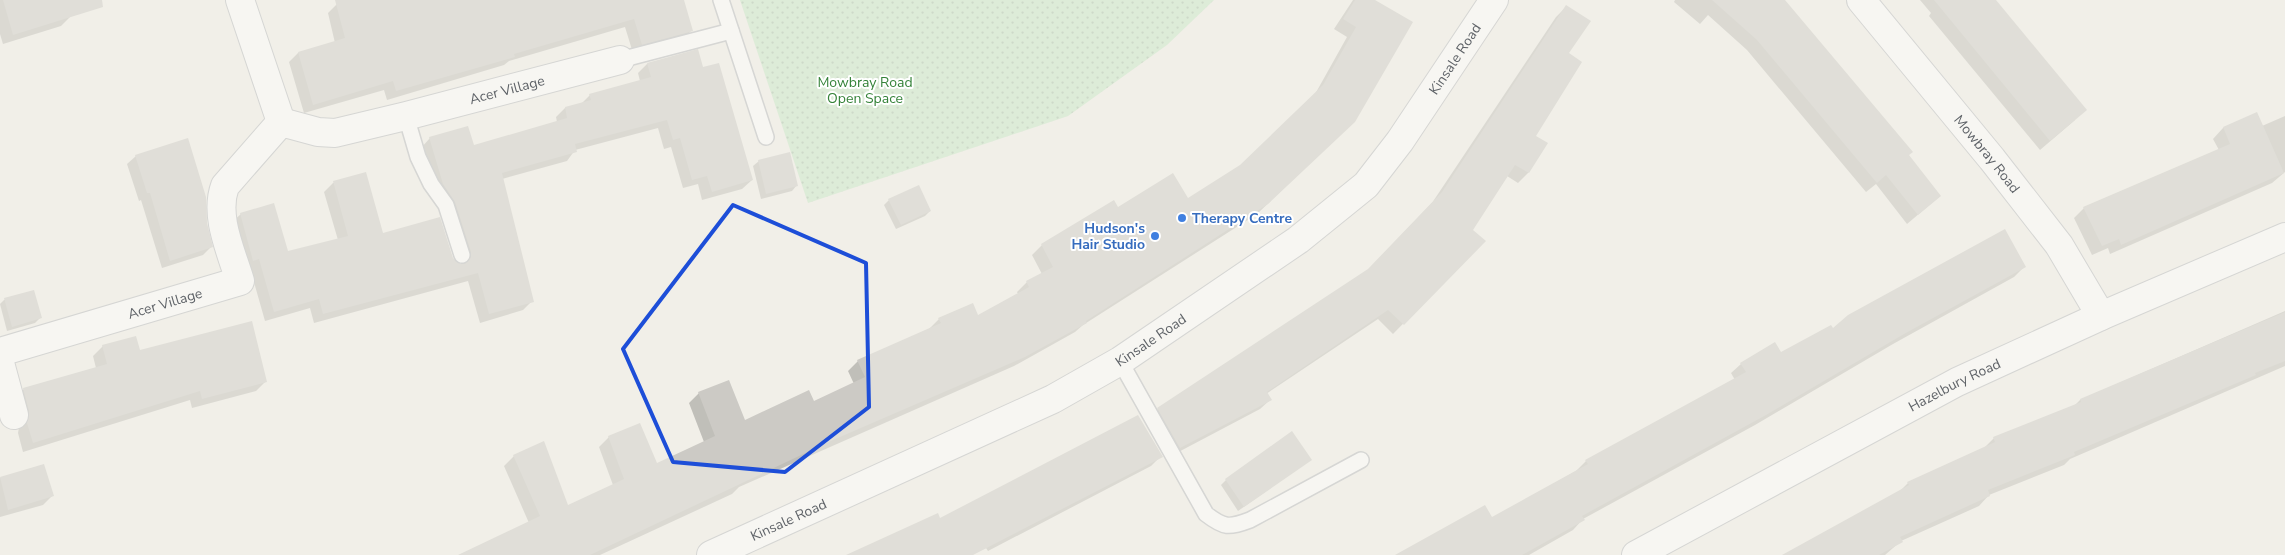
<svg xmlns="http://www.w3.org/2000/svg" width="2285" height="555" viewBox="0 0 2285 555" font-family="'Nunito Sans',sans-serif">
  <style>
    .green { fill: url(#green-dots) }
    .shadow { fill: #0003 }
    .building { fill: #cccac5 }
    .lines { fill: none; stroke-linecap: round; stroke-linejoin: round }
    .lane-casing { stroke: #b5b8bc; stroke-width: 18 }
    .street-casing { stroke: #b5b8bc; stroke-width: 30 }
    .lane { stroke: #fff; stroke-width: 15 }
    .street { stroke: #fff; stroke-width: 28 }
    .marked { fill: none; stroke: #1d4ed8; stroke-width: 4; stroke-linejoin: round }
    .shop-dot { fill: #3f7fe0; stroke: #fff; stroke-width: 2 }
    .labels { text-anchor: middle; dominant-baseline: central; stroke-width: 4; stroke-linejoin: round; paint-order: stroke }
    .street-label { font-size: 14px; fill: #5f6368; stroke: #fff }
    .park-label { font-size: 14px; fill: #348238; stroke: #fff }
    .shop-label { font-size: 14px; font-weight: bold; fill: #366cbe; stroke: #fff; text-anchor: start }
  </style>
  <defs>
    <pattern id="green-dots" width="8" height="8" patternUnits="userSpaceOnUse" patternTransform="scale(1.25)"><rect width="8" height="8" fill="#c5e8c5"/><path d="M2 2h.1M6 6h.1" fill="none" stroke="#a3c0a4" stroke-width="1.8" stroke-linecap="round"/></pattern>
  </defs>
  <rect width="100%" height="100%" fill="#f1efe8"/>
  <polygon class="green" points="740,0 1214,0 1167,45 1068,116 808,203"/>
  <g class="shadow">
    <polygon points="0,0 66,0 71,16 61,26 3,44 0,34"/>
    <polygon points="352,0 682,0 691,31 682,40 633,53 625,27 509,61 504,65 387,100 384,90 304,113 289,62 298,53 335,43 328,13 337,4"/>
    <polygon points="1353,0 1373,0 1343,132 1257,214 1083,325 1075,332 1014,366 739,487 732,494 600,555 459,555 529,523 504,466 514,456 568,506 613,485 599,447 609,437 656,465 704,442 689,403 699,393 744,422 813,402 854,384 848,371 858,361 929,329 939,319 978,316 1018,294 1017,292 1027,282 1042,274 1032,255 1042,245 1117,209 1188,200 1241,166 1314,96 1347,37 1334,29"/>
    <polygon points="1675,0 1782,0 1940,196 1907,224 1876,184 1866,192 1747,50 1708,15 1700,24 1674,2"/>
    <polygon points="1920,0 1994,0 2075,120 2040,150 1929,16 1931,13"/>
    <polygon points="1566,7 1568,54 1535,136 1546,144 1528,173 1518,183 1507,176 1472,230 1484,241 1393,334 1378,319 1266,394 1270,400 1260,409 1169,457 1148,419 1158,409 1368,270 1432,203 1556,17"/>
    <polygon points="647,64 702,69 752,180 742,189 702,200 698,184 683,188 671,147 664,149 658,128 575,150 567,161 502,179 532,301 523,310 480,323 468,281 314,323 310,308 265,321 250,268 231,223 241,214 287,252 338,240 324,192 333,183 365,173 382,235 452,259 462,265 421,148 430,138 473,147 557,122 556,117 565,108 581,104 590,95 640,81 638,73"/>
    <polygon points="2257,114 2262,126 2285,116 2285,172 2272,183 2110,254 2108,248 2092,255 2074,218 2084,208 2219,150 2213,139 2223,128"/>
    <polygon points="136,156 206,223 211,247 203,255 162,268 141,200 139,201 127,164"/>
    <polygon points="759,161 797,185 792,191 761,199 753,166"/>
    <polygon points="889,200 930,211 925,216 896,229 884,205"/>
    <polygon points="2024,267 2014,277 1893,344 1755,425 1583,519 1573,530 1529,555 1405,555 1492,519 1576,471 1586,461 1735,380 1731,373 1741,364 1781,353 1833,329"/>
    <polygon points="33,291 40,318 35,323 7,331 0,304 4,300"/>
    <polygon points="2285,311 2285,366 2070,459 2064,465 1989,495 1979,506 1901,541 1885,555 1784,555 1900,491 1908,483 1983,449 1994,438 2074,406 2080,400"/>
    <polygon points="103,346 266,381 256,391 192,408 190,400 23,452 18,433 20,422 14,399 24,389 96,368 93,356"/>
    <polygon points="1161,456 1151,466 988,551 986,548 970,555 864,555"/>
    <polygon points="1310,460 1238,511 1221,485 1226,480"/>
    <polygon points="43,465 52,496 43,505 0,517 0,478"/>
  </g>
  <g class="building">
    <polygon points="3,0 102,0 103,7 13,35"/>
    <polygon points="335,0 684,0 693,31 642,45 634,19 514,54 515,57 396,91 393,81 313,105 298,52 345,38"/>
    <polygon points="1355,0 1375,0 1413,22 1355,122 1268,204 1086,321 1087,323 1025,357 833,440 590,555 458,555 540,516 513,455 544,441 568,505 624,479 608,436 640,423 657,463 685,450 715,436 698,392 729,380 745,420 809,390 814,401 865,377 857,360 941,323 938,318 973,303 978,315 1029,287 1026,281 1053,267 1041,244 1114,200 1118,207 1173,173 1188,198 1240,165 1323,85 1356,27 1343,19"/>
    <polygon points="1712,0 1785,0 1913,152 1909,155 1941,196 1918,215 1886,175 1877,183 1757,40"/>
    <polygon points="1934,0 1996,0 2087,110 2050,141"/>
    <polygon points="1566,5 1591,21 1569,53 1582,62 1536,136 1548,143 1529,173 1515,165 1473,230 1486,241 1404,325 1388,310 1267,392 1272,400 1180,448 1157,408 1368,269 1442,192"/>
    <polygon points="698,49 703,67 719,63 753,180 712,192 707,176 692,180 680,138 673,140 667,120 575,144 577,152 502,173 534,302 489,314 478,273 323,314 319,299 274,312 259,259 253,261 240,213 274,203 288,251 348,236 333,181 366,172 383,233 440,217 453,258 460,264 465,264 471,257 471,252 455,202 443,184 429,137 468,126 474,145 567,118 565,107 591,100 589,94 651,77 647,63"/>
    <polygon points="2257,112 2284,173 2121,245 2119,239 2102,246 2083,207 2230,144 2223,127"/>
    <polygon points="188,138 206,197 207,223 213,247 170,261 150,193 147,193 135,155"/>
    <polygon points="790,152 798,186 766,194 758,160"/>
    <polygon points="919,185 931,211 901,225 888,199"/>
    <polygon points="2005,229 2026,267 1904,334 1766,415 1582,516 1585,520 1522,555 1395,555 1485,505 1492,517 1588,464 1585,460 1746,372 1740,363 1775,342 1781,352 1831,325 1833,328 1848,315"/>
    <polygon points="34,290 42,318 12,327 4,298"/>
    <polygon points="2285,312 2285,361 2255,373 2256,375 2074,452 2075,455 1988,490 1990,496 1900,537 1903,542 1879,555 1782,555 1909,485 1907,482 1995,442 1993,437 2081,402 2080,399"/>
    <polygon points="252,321 267,382 202,399 200,391 33,443 27,423 29,411 23,388 107,364 102,345 136,336 140,350"/>
    <polygon points="1138,415 1163,457 973,555 846,555 938,513 940,518"/>
    <polygon points="1292,431 1312,460 1244,507 1225,479"/>
    <polygon points="44,464 54,496 8,510 0,477"/>
  </g>
  <g class="lines">
    <defs>
      <g id="lane">
        <polyline points="721,0 766,137"/>
        <polyline points="620,60 731,31"/>
        <polyline points="406,116 418,157 431,184 446,205 462,255"/>
        <path d="M1120 361 1206 514C1224 528 1229 528 1250 520L1361 460"/>
      </g>
      <g id="street">
        <polyline points="240,0 281,122"/>
        <path id="s1" d="M1861 0 1992 159 2059 245 2101 316"/>
        <path id="s2" d="M0 352 240 281C231 251 214 216 225 186L281 122 318 132 335 133 406 116 620 60"/>
        <polyline points="0,363 14,415"/>
        <path id="s3" d="M711 555 1053 399 1120 361 1298 240 1366 185 1400 141 1494 0"/>
        <path id="s4" d="M1636 555 1957 382 2101 316 2285 237"/>
      </g>
    </defs>
    <use href="#lane" class="lane-casing"/>
    <use href="#street" class="street-casing"/>
    <use href="#lane" class="lane"/>
    <use href="#street" class="street"/>
  </g>
  <path d="M0 0H2285V555H0ZM733 205 866 263 869 407 785 472 673 462 623 349Z" fill="#f1efe8" fill-opacity=".55" fill-rule="evenodd"/>
  <path class="marked" d="M733 205 866 263 869 407 785 472 673 462 623 349Z"/>
  <g class="shop-dot">
    <circle cx="1182" cy="218" r="5"/>
    <circle cx="1155" cy="236" r="5"/>
  </g>
  <g class="labels">
    <g class="street-label">
      <text stroke="none"><textPath href="#s3" startOffset="910">Kinsale Road</textPath></text>
      <text stroke="none"><textPath href="#s2" startOffset="666">Acer Village</textPath></text>
      <text stroke="none"><textPath href="#s1" startOffset="199">Mowbray Road</textPath></text>
      <text stroke="none"><textPath href="#s2" startOffset="172">Acer Village</textPath></text>
      <text stroke="none"><textPath href="#s3" startOffset="490">Kinsale Road</textPath></text>
      <text stroke="none"><textPath href="#s4" startOffset="361">Hazelbury Road</textPath></text>
      <text stroke="none"><textPath href="#s3" startOffset="85">Kinsale Road</textPath></text>
    </g>
    <g class="park-label">
      <text x="865" y="82">Mowbray Road<tspan x="865" dy="16">Open Space</tspan></text>
    </g>
    <g class="shop-label">
      <text x="1192" y="218">Therapy Centre</text>
      <text x="1145" y="228" text-anchor="end">Hudson's<tspan x="1145" dy="16">Hair Studio</tspan></text>
    </g>
  </g>
</svg>
